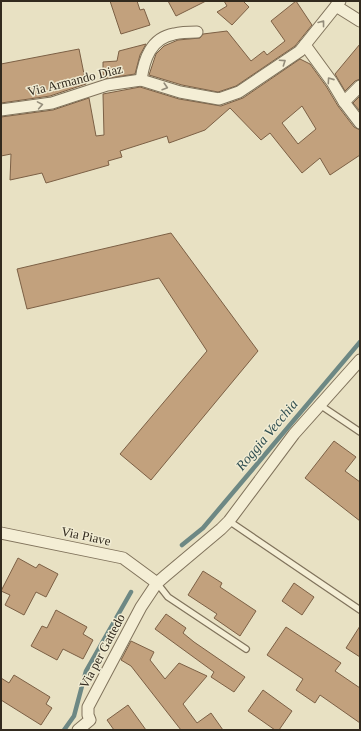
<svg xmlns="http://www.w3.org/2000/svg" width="361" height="731" viewBox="0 0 361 731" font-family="'Times New Roman',serif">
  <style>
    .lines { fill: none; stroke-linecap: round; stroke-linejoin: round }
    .stream { stroke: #6d8884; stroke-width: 4.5 }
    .building { fill: #c2a17d; stroke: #7c6045; fill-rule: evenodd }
    .lane-casing { stroke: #80735c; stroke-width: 8 }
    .street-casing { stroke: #80735c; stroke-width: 13 }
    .lane { stroke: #f4eed5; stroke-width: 5.5 }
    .street { stroke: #f4eed5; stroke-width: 11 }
    .oneway { stroke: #938c7a }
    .labels { text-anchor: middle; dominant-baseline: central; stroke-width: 3; stroke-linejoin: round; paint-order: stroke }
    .street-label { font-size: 13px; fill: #322a1e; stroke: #f0ebd2 }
    .water-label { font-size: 14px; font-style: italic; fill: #2f4e50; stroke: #f0ebd2 }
  </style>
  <rect width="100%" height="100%" fill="#e8e1c3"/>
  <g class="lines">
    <g class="stream">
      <polyline points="182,545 203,528 360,342"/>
      <polyline points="64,730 74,716 86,671 131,592"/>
    </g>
  </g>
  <g class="building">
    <polygon points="110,1 137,1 140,10 144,9 150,25 121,34"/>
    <polygon points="168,1 206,1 176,16"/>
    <polygon points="224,1 243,1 249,7 232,25 217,12 227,6"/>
    <polygon points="296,1 312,25 295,46 236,86 218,92 182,85 149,75 156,54 164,46 178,40 200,38 203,34 227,31 251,61 264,51 267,55 285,41 271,21"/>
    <polygon points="146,44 140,55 135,74 103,79 103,62 117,61 119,51"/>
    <polygon points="360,44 360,79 355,81 345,91 335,74"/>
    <polygon points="79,49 86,84 50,96 1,103 1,64"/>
    <path d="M300 59 310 64 326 86 338 106 354 127 360 130V155L330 175 320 158 302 173 270 133 261 140 230 108 205 130 169 143 167 136 120 151 122 157 108 161 109 165 46 183 42 173 10 180 11 154 1 156V117L53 110 89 98 96 136 104 135 103 94 140 87 179 99 221 106 243 98ZM302 106 316 129 298 144 282 123Z"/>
    <polygon points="360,96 360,111 353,103"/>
    <polygon points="171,233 258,351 151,480 120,454 207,351 159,278 27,309 17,269"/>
    <polygon points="334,441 356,457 345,471 360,482 360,521 305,478"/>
    <polygon points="18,558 36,568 39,564 58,574 46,597 36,592 24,615 5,605 10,595 1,591"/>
    <polygon points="203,571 222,583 220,587 256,611 240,636 214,618 217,614 188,595"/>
    <polygon points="294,583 314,597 302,615 282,601"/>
    <polygon points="56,610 87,627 83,634 93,640 83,659 63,649 57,660 31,646 42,626 47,628"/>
    <polygon points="166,614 186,628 183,633 194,642 245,677 234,692 211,677 214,672 155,629"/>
    <polygon points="360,626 360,657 346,648"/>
    <polygon points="286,627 341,663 335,671 360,688 360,723 320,695 315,703 296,690 303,679 267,655"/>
    <polygon points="131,641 154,652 150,660 165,679 179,663 207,676 183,704 197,723 211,713 223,730 181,730 131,666 121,660"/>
    <polygon points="14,675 50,697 46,704 52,708 41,725 1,700 1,678 9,683"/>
    <polygon points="263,690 292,711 279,730 275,730 248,711"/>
    <polygon points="128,705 146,730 114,730 107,720"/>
  </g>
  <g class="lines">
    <defs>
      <g id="lane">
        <polyline points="320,405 360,432"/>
        <polyline points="229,521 360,610"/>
        <polyline points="157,583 168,597 246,649"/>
      </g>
      <g id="street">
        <polyline points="336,6 360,21"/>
        <polyline points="305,45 332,82 344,102 360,123"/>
        <path d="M141 80C144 59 151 38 174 34 182 32 190 32 197 32"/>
        <polyline points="344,102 360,86"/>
        <polyline points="1,110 52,103 107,85 141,80 180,92 219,99 239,92 300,51 340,1"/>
        <polyline points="1,533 123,558 157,583"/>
        <polyline points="78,730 90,720 88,715 88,707 141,607 157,583 165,576 221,529 229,521 294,434 360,360"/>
      </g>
    </defs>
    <use href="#lane" class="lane-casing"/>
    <use href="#street" class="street-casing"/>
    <use href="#lane" class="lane"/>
    <use href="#street" class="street"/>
  </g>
  <defs><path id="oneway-chevron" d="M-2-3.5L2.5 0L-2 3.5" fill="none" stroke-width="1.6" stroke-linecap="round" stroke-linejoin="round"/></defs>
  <g class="oneway">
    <use href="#oneway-chevron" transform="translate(322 23) rotate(-52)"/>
    <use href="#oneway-chevron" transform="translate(283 62) rotate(-34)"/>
    <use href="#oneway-chevron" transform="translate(330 80) rotate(-125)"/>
    <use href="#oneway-chevron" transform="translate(165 87) rotate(17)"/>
    <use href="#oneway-chevron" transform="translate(40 105) rotate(-10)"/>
  </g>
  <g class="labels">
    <g class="street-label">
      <text transform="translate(75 80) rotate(-14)">Via Armando Diaz</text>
      <text transform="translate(86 536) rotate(12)">Via Piave</text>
      <text transform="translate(102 651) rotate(-62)">Via per Gattedo</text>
    </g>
    <g class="water-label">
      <text transform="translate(267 435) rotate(-50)">Roggia Vecchia</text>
    </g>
  </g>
  <rect width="361" height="731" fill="none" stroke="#322a1e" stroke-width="4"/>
</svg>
